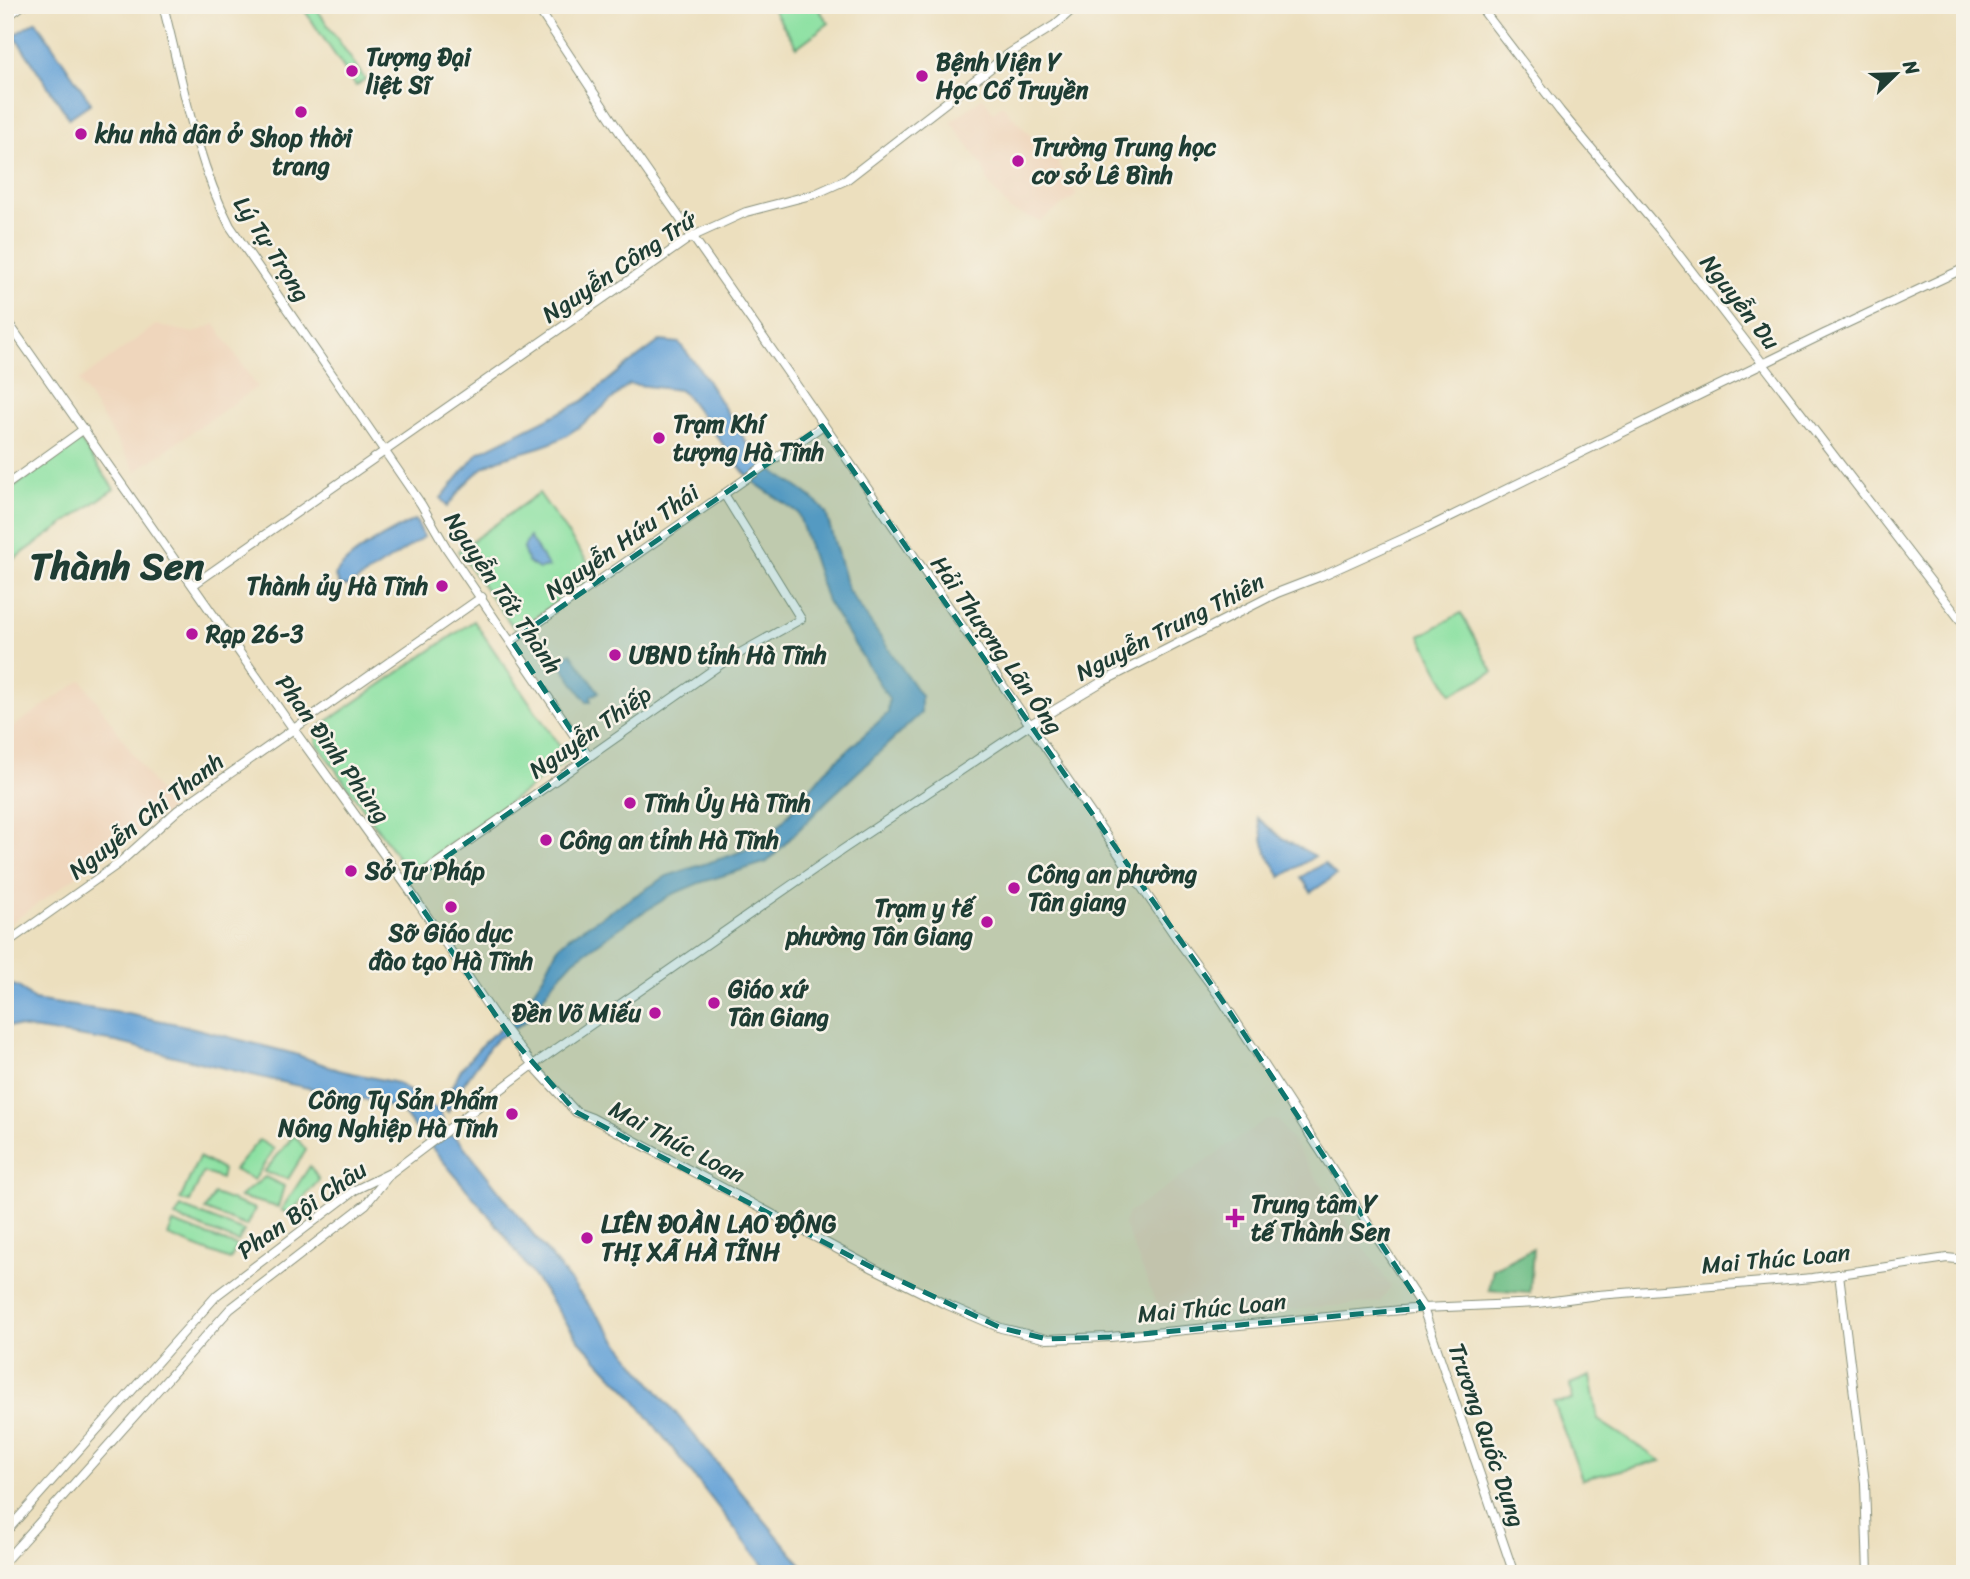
<svg xmlns="http://www.w3.org/2000/svg" width="1970" height="1579" viewBox="0 0 1970 1579" font-family="Sriracha,sans-serif">
  <style>
    .built { fill: #efd6bc }
    .green { fill: #8de1a3; stroke: #568f6c; stroke-width: 2 }
    .forest { fill: #72bf89; stroke: #487e5e; stroke-width: 2 }
    .water { fill: #66a3d7; stroke: #427086; stroke-width: 2 }
    .lines { fill: none; stroke-linecap: round; stroke-linejoin: round }
    .secondary-casing { stroke: #868e79; stroke-width: 10 }
    .secondary { stroke: #fff; stroke-width: 8 }
    .marked { fill: #0f766e; fill-opacity: 0.2; stroke: #0f766e; stroke-width: 5; stroke-dasharray: 14 9; stroke-linejoin: round }
    .poi-dot { fill: #b5179e; stroke: #f7f3e8; stroke-width: 2.5 }
    .labels { text-anchor: middle; dominant-baseline: central; stroke-width: 5; stroke-linejoin: round; paint-order: stroke }
    .poi-label { font-size: 24px; font-weight: bold; fill: #1f3d34; stroke: #f7f3e8; text-anchor: start }
    .street-label { font-size: 24px; fill: #1f3d34; stroke: #f7f3e8 }
    .town-label { font-size: 38px; font-weight: bold; fill: #1f3d34; stroke: #f7f3e8 }
  </style>
  <rect width="100%" height="100%" fill="#f7f3e8"/>
  <filter id="ink" filterUnits="userSpaceOnUse"><feTurbulence type="fractalNoise" baseFrequency=".0143" numOctaves="2"/><feDisplacementMap in="SourceGraphic" scale="14" xChannelSelector="R" yChannelSelector="G"/><feConvolveMatrix kernelMatrix="1 2 1 2 8 2 1 2 1" color-interpolation-filters="sRGB"/></filter>
  <filter id="wash" filterUnits="userSpaceOnUse"><feTurbulence type="fractalNoise" baseFrequency=".00686" numOctaves="4" result="noise"/><feDisplacementMap in="SourceGraphic" scale="28" xChannelSelector="R" yChannelSelector="G"/><feGaussianBlur stdDeviation="1.57" result="paint"/><feColorMatrix in="noise" values="0 0 0 0 0 0 0 0 0 0 0 0 0 0 0 0 0 1.4 0 .05"/><feComposite in="paint" operator="in"/></filter>
  <g filter="url(#wash)">
    <rect width="100%" height="100%" fill="#ecdfbe"/>
    <g class="built">
      <polygon points="983,97 993,112 1002,105 1040,146 1053,155 1077,195 1040,221 1010,210 989,184 983,167 951,122"/>
      <polygon points="215,324 257,387 136,471 79,381 156,325 194,333"/>
      <polygon points="82,680 171,809 5,927 5,732"/>
      <polygon points="1267,1119 1278,1120 1391,1287 1380,1302 1170,1320 1160,1313 1124,1224 1128,1213"/>
    </g>
    <g class="green">
      <polygon points="301,5 314,5 365,79 356,86"/>
      <polygon points="770,5 815,5 829,23 797,47"/>
      <polygon points="80,440 114,489 14,559 5,546 5,493"/>
      <polygon points="539,493 596,574 516,631 458,551"/>
      <polygon points="1461,613 1493,672 1451,694 1420,636"/>
      <polygon points="474,621 569,760 409,873 316,742 317,728"/>
      <polygon points="294,1135 306,1150 288,1179 264,1172"/>
      <polygon points="259,1140 274,1149 254,1180 234,1170"/>
      <polygon points="199,1157 223,1170 221,1179 203,1172 190,1202 180,1200"/>
      <polygon points="310,1166 319,1180 290,1214 281,1210"/>
      <polygon points="265,1177 284,1186 278,1207 239,1197"/>
      <polygon points="214,1194 255,1209 246,1226 205,1210"/>
      <polygon points="181,1207 244,1231 238,1242 175,1217"/>
      <polygon points="173,1223 237,1246 230,1260 168,1236"/>
      <polygon points="1590,1376 1598,1420 1661,1461 1582,1479 1553,1402 1572,1400 1570,1384"/>
    </g>
    <polygon class="forest" points="1533,1248 1530,1293 1489,1290 1493,1269"/>
    <g class="water">
      <polygon points="36,21 91,103 69,118 14,35"/>
      <path d="M660 341 679 343 699 368 755 456C776 478 808 488 826 513L848 590 921 696V713L828 800 767 862 699 883 673 894 631 920 574 960 552 984 529 1019 497 1039 491 1045 462 1086 448 1112 441 1105 462 1068 486 1040 517 1016 544 975 558 947 569 937 667 876 732 855 766 841 825 771 888 713 889 699 827 601 798 513 755 483 743 471 686 395 679 390 629 384C605 405 580 431 551 443 534 450 515 453 498 460 476 468 461 489 447 507L441 498 478 453 583 401 623 368Z"/>
      <path d="M414 520 416 521 424 537 349 586H340L335 575C349 552 390 533 414 520Z"/>
      <polygon points="529,537 549,567 539,569 528,562 523,549"/>
      <polygon points="571,653 599,692 591,696 591,702 587,702 558,661"/>
      <polygon points="1258,818 1279,836 1315,856 1281,877 1266,851"/>
      <polygon points="1324,863 1336,875 1311,892 1301,877"/>
      <polygon points="5,983 19,987 34,1000 128,1014 182,1025 295,1054 338,1070 397,1083 440,1112 448,1133 459,1140 645,1376 809,1574 770,1574 630,1394 578,1339 501,1230 402,1112 378,1102 294,1085 116,1042 5,1025"/>
    </g>
  </g>
  <g filter="url(#ink)">
    <g class="lines">
      <defs>
        <g id="secondary">
          <path d="M163 5C182 79 195 158 230 226L421 504 447 549 589 757"/>
          <polyline points="536,5 621,134 786,370 1180,943 1220,997 1423,1308 1514,1574"/>
          <polyline points="1479,5 1560,111 1659,229 1965,626"/>
          <polyline points="5,18 23,5"/>
          <polyline points="5,318 294,730 406,885 496,1018 533,1065 576,1112 592,1118 873,1268 943,1303 1001,1328 1047,1339 1110,1337 1423,1308 1538,1303 1598,1295 1813,1278 1947,1258 1965,1260"/>
          <polyline points="5,486 84,429"/>
          <polyline points="193,585 691,237 746,212 815,194 846,180 1010,53 1055,25 1077,5"/>
          <polyline points="512,641 822,426"/>
          <polyline points="406,885 724,662 801,619 724,494"/>
          <polyline points="5,944 118,864 178,810 482,597"/>
          <polyline points="1839,1274 1865,1483 1868,1574"/>
          <polyline points="5,1533 217,1295 355,1190 392,1172 533,1065 842,850 1029,725 1100,683 1277,593 1321,576 1427,528 1824,334 1965,268"/>
          <polyline points="5,1561 230,1309 366,1204 390,1174"/>
        </g>
      </defs>
      <use href="#secondary" class="secondary-casing"/>
      <use href="#secondary" class="secondary"/>
    </g>
  </g>
  <path class="marked" d="M822 426 1220 997 1423 1308 1110 1337 1047 1339 1001 1328 873 1268 576 1112 510 1036 406 885 589 757 512 641Z"/>
  <g class="poi-dot">
    <circle cx="352" cy="71" r="7"/>
    <circle cx="922" cy="76" r="7"/>
    <circle cx="301" cy="112" r="7"/>
    <circle cx="81" cy="134" r="7"/>
    <circle cx="1018" cy="161" r="7"/>
    <circle cx="659" cy="438" r="7"/>
    <circle cx="442" cy="586" r="7"/>
    <circle cx="192" cy="634" r="7"/>
    <circle cx="615" cy="655" r="7"/>
    <circle cx="630" cy="803" r="7"/>
    <circle cx="546" cy="840" r="7"/>
    <circle cx="351" cy="871" r="7"/>
    <circle cx="1014" cy="888" r="7"/>
    <circle cx="451" cy="907" r="7"/>
    <circle cx="987" cy="922" r="7"/>
    <circle cx="714" cy="1003" r="7"/>
    <circle cx="655" cy="1013" r="7"/>
    <circle cx="512" cy="1114" r="7"/>
    <path d="M1231.5 1207.5h7v7h7v7h-7v7h-7v-7h-7v-7h7z"/>
    <circle cx="587" cy="1238" r="7"/>
  </g>
  <g class="labels">
    <g class="poi-label">
      <text x="366" y="57">Tượng Đại<tspan x="366" dy="28">liệt Sĩ</tspan></text>
      <text x="936" y="62">Bệnh Viện Y<tspan x="936" dy="28">Học Cổ Truyền</tspan></text>
      <text x="95" y="134">khu nhà dân ở</text>
      <text x="301" y="138" text-anchor="middle">Shop thời<tspan x="301" dy="28">trang</tspan></text>
      <text x="1032" y="147">Trường Trung học<tspan x="1032" dy="28">cơ sở Lê Bình</tspan></text>
      <text x="673" y="424">Trạm Khí<tspan x="673" dy="28">tượng Hà Tĩnh</tspan></text>
      <text x="428" y="586" text-anchor="end">Thành ủy Hà Tĩnh</text>
      <text x="206" y="634">Rạp 26-3</text>
      <text x="629" y="655">UBND tỉnh Hà Tĩnh</text>
      <text x="644" y="803">Tĩnh Ủy Hà Tĩnh</text>
      <text x="560" y="840">Công an tỉnh Hà Tĩnh</text>
      <text x="365" y="871">Sở Tư Pháp</text>
      <text x="1028" y="874">Công an phường<tspan x="1028" dy="28">Tân giang</tspan></text>
      <text x="973" y="908" text-anchor="end">Trạm y tế<tspan x="973" dy="28">phường Tân Giang</tspan></text>
      <text x="451" y="933" text-anchor="middle">Sỡ Giáo dục<tspan x="451" dy="28">đào tạo Hà Tĩnh</tspan></text>
      <text x="728" y="989">Giáo xứ<tspan x="728" dy="28">Tân Giang</tspan></text>
      <text x="641" y="1013" text-anchor="end">Đền Võ Miếu</text>
      <text x="498" y="1100" text-anchor="end">Công Ty Sản Phẩm<tspan x="498" dy="28">Nông Nghiệp Hà Tĩnh</tspan></text>
      <text x="1251" y="1204">Trung tâm Y<tspan x="1251" dy="28">tế Thành Sen</tspan></text>
      <text x="601" y="1224">LIÊN ĐOÀN LAO ĐỘNG<tspan x="601" dy="28">THỊ XÃ HÀ TĨNH</tspan></text>
    </g>
    <g class="street-label">
      <text transform="translate(272 249) rotate(57)">Lý Tự Trọng</text>
      <text transform="translate(619 267) rotate(-34)">Nguyễn Công Trứ</text>
      <text transform="translate(1740 302) rotate(52)">Nguyễn Du</text>
      <text transform="translate(622 542) rotate(-35)">Nguyễn Hứu Thái</text>
      <text transform="translate(503 593) rotate(56)">Nguyễn Tất Thành</text>
      <text transform="translate(1170 627) rotate(-27)">Nguyễn Trung Thiên</text>
      <text transform="translate(997 645) rotate(55)">Hải Thượng Lãn Ông</text>
      <text transform="translate(590 732) rotate(-35)">Nguyễn Thiếp</text>
      <text transform="translate(333 749) rotate(54)">Phan Đình Phùng</text>
      <text transform="translate(146 816) rotate(-38)">Nguyễn Chí Thanh</text>
      <text transform="translate(677 1142) rotate(28)">Mai Thúc Loan</text>
      <text transform="translate(302 1210) rotate(-35)">Phan Bội Châu</text>
      <text transform="translate(1776 1259) rotate(-5)">Mai Thúc Loan</text>
      <text transform="translate(1212 1308) rotate(-5)">Mai Thúc Loan</text>
      <text transform="translate(1487 1435) rotate(71)">Trương Quốc Dụng</text>
    </g>
    <g class="town-label">
      <text x="117" y="566">Thành Sen</text>
    </g>
  </g>
  <rect width="1970" height="1579" fill="none" stroke="#f7f3e8" stroke-width="28"/>
  <g transform="translate(1896 74) rotate(67)" stroke="#f7f3e8" stroke-width="5" paint-order="stroke">
  <path d="M0-5L12 26L0 18L-12 26Z" fill="#1f3d34"/>
  <text y="-10" font-size="19" font-weight="bold" text-anchor="middle" fill="#1f3d34">N</text>
  </g>
</svg>
